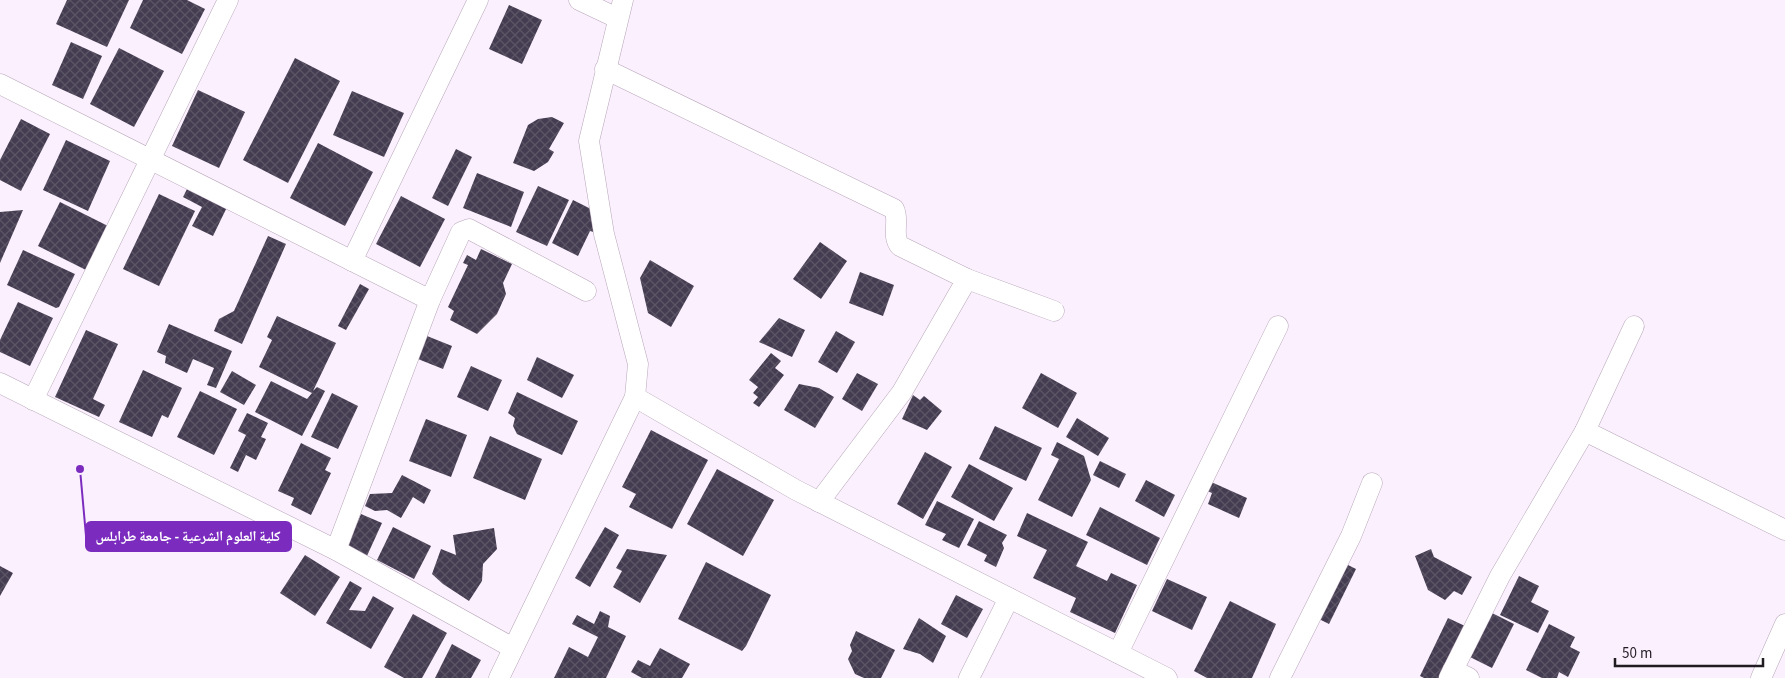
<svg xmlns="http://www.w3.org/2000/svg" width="1785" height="678" viewBox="0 0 1785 678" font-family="'Source Sans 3','Noto Naskh Arabic',sans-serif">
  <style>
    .building { fill: url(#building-cross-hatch) }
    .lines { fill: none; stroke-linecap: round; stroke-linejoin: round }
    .minor-casing { stroke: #b8a6ba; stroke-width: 21 }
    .minor { stroke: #fff; stroke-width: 20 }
    .leader { fill: none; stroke: #7b2cbf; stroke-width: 2 }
    .callout-dot { fill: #7b2cbf; stroke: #fbf0fd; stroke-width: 2 }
    .callout { fill: #7b2cbf; stroke: #7b2cbf; stroke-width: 2 }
    .callout-label { font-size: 14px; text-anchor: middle; font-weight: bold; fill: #fff }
  </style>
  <defs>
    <pattern id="building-cross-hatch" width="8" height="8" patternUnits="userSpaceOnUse" patternTransform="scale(1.25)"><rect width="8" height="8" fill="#443c50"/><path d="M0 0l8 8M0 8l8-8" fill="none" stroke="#5c5566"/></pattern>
  </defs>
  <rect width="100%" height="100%" fill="#fbf0fd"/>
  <g class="building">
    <polygon points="67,0 129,0 107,47 56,24"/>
    <polygon points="143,0 187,0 205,9 182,54 130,28"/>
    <polygon points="509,5 542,20 522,64 489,49"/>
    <polygon points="71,42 102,56 83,99 52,85"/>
    <polygon points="119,48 164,71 134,127 90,104"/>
    <polygon points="295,58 340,81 288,183 243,160"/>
    <polygon points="198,90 245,112 219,168 172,146"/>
    <polygon points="352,91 404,113 384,157 333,135"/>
    <polygon points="552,117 564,123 549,149 554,152 548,162 534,171 513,163 528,125 538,119"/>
    <polygon points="21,119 50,134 21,191 0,180 0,160"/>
    <polygon points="66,140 110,161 88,211 43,190"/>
    <polygon points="318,143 373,172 345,226 290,198"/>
    <polygon points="456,149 472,157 448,206 432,198"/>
    <polygon points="477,173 524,192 511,227 463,208"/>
    <polygon points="190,183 229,203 213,236 192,226 202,207 183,197"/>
    <polygon points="538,186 569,200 547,246 516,232"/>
    <polygon points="159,194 195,211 159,286 123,269"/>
    <polygon points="401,196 445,219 420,267 376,244"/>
    <polygon points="573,200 593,210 600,234 590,231 578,256 552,243"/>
    <polygon points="60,202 108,226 86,270 38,246"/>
    <polygon points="23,210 0,263 0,212"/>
    <polygon points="268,236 286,244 242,344 214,331 219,319 234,311"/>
    <polygon points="820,242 847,261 821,299 793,279"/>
    <polygon points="481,249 512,264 503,283 506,294 497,314 477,334 450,320 454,311 448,307 468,265 463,263 467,255 476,260"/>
    <polygon points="23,250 75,274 59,307 56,308 7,285"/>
    <polygon points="650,260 694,286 671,327 648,313 640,278"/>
    <polygon points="860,272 894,285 883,316 849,303"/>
    <polygon points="360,284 369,289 346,330 338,326"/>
    <polygon points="18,302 53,318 30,366 0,352 0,340"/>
    <polygon points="277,316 336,343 313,391 317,387 325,391 302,436 255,412 271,381 307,399 312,393 259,367 272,340 267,337"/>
    <polygon points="779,318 805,330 792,357 759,342"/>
    <polygon points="169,324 232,351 216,388 207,385 214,368 193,359 187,373 165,363 166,356 157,352"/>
    <polygon points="86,330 118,344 93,399 105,405 99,417 55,397"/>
    <polygon points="836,331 855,342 837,373 818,362"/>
    <polygon points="427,336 452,346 443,369 418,359"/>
    <polygon points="771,353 781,361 775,368 784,375 759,407 753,403 758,397 753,393 758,387 749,380"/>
    <polygon points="537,357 574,375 562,398 527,380"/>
    <polygon points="471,366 502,380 488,411 457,397"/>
    <polygon points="143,370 182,388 168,418 162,415 152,437 119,422"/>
    <polygon points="232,371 256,385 244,405 220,392"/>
    <polygon points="857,373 878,384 862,411 842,399"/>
    <polygon points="1041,373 1077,393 1058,428 1022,408"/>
    <polygon points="799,384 819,388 834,397 815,428 784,410"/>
    <polygon points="200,391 237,409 214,455 177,437"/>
    <polygon points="517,392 578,421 562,455 517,434 513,426 515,418 508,413"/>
    <polygon points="332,393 358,406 338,449 311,437"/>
    <polygon points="913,395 920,400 924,396 942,411 927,430 902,419"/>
    <polygon points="247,413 268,423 261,437 266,439 256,460 246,455 238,472 230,468 246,435 238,431"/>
    <polygon points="1077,418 1109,438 1098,456 1066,437"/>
    <polygon points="426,419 467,435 451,477 409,461"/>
    <polygon points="995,426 1042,448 1026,481 979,459"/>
    <polygon points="651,430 708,460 672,529 629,507 636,494 622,487"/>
    <polygon points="490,436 542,459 525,500 473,478"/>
    <polygon points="1057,442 1084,456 1091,480 1072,517 1038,500 1059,459 1051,455"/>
    <polygon points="301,443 331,458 325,470 331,473 311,515 291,505 294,498 278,491"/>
    <polygon points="925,452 952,467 923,519 897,504"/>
    <polygon points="1100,461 1126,474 1119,488 1093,475"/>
    <polygon points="969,464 1013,488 994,521 951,497"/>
    <polygon points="717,469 774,500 743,556 687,524"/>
    <polygon points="402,475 431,490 424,504 413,497 401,518 387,510 375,511 365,506 370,494 392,493"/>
    <polygon points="1146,480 1175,495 1164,517 1135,501"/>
    <polygon points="1209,481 1247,498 1239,518 1208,504 1212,493 1205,490"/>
    <polygon points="937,501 974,519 959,548 942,540 946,534 925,525"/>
    <polygon points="1100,507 1160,538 1147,565 1086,535"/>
    <polygon points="1027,513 1088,542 1076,566 1107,581 1111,573 1137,585 1115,633 1070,612 1076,598 1033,578 1047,550 1017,536"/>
    <polygon points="361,514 382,523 366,558 346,549"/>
    <polygon points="979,521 1007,535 1002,543 1004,548 996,567 984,561 987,555 967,545"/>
    <polygon points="393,527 431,546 414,579 377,560"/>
    <polygon points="605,527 619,535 590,587 575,578"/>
    <polygon points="494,528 497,549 483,564 482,581 469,601 443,584 432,574 441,549 456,555 453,535"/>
    <polygon points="627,549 667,555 640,603 613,587 622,571 616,568"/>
    <polygon points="1431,549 1434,557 1472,577 1462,595 1454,591 1445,600 1428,590 1415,556"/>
    <polygon points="305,555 340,577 315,616 280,593"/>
    <polygon points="706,562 771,595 746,646 742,651 678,619"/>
    <polygon points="1344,563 1356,569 1329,624 1317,618"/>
    <polygon points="0,566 13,573 0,596"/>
    <polygon points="1519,576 1539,586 1531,602 1549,611 1538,633 1500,615"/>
    <polygon points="1167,579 1207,597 1192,630 1152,611"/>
    <polygon points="350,581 362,588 349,610 365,611 373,596 394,608 371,649 326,623"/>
    <polygon points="956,595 983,609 967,638 941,624"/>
    <polygon points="1230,601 1276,624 1252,678 1207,678 1194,671"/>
    <polygon points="600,611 610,616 608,627 626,636 606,678 554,678 569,647 588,657 598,637 572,624 577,615 594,624"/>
    <polygon points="1492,613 1514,624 1492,668 1470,657"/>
    <polygon points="413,614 447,633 422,678 404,678 384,667"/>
    <polygon points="919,618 946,636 933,663 920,654 903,649"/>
    <polygon points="1448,618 1465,626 1440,678 1424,678 1420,676"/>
    <polygon points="1549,624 1575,637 1570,647 1580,652 1568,677 1559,672 1557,678 1542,678 1526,670"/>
    <polygon points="856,631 895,650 881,678 864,678 855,674 848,659 852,651 850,645"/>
    <polygon points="452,644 481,660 471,678 435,678"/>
    <polygon points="660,648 690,664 682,678 642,678 631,672 638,660 650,666"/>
  </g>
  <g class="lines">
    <defs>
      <g id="minor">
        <polyline points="579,0 617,18"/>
        <path d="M605 69 894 209C900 220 891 236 900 246L967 279 1054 311"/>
        <polyline points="0,84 430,300 336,550"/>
        <polyline points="352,261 478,0"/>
        <polyline points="430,300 461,232 469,229 586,291"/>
        <polyline points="0,383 336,550 513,648"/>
        <polyline points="635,397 796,490 1167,678"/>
        <polyline points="33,400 228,0"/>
        <polyline points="1585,431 1634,326"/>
        <polyline points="819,502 902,392 967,279"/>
        <polyline points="1118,653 1278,326"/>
        <polyline points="1453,670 1469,678"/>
        <polyline points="499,678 635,397 638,364 604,234 589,141 623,0"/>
        <polyline points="969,678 1009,598"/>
        <polyline points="1280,678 1351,536 1372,483"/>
        <polyline points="1449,678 1500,576 1585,431 1785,530"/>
        <polyline points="1761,678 1785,624"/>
      </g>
    </defs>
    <use href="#minor" class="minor-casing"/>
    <use href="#minor" class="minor"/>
  </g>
  <path class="leader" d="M80 469L86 536"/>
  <circle class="callout-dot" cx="80" cy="469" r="5"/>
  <rect class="callout" x="86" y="522" width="205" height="29" rx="5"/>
  <g class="callout-label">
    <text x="188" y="541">كلية العلوم الشرعية - جامعة طرابلس</text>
  </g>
  <path d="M1615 658v8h148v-8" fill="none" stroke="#211b22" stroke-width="2.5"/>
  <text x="1622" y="658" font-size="15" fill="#211b22" stroke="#fbf0fd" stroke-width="4" paint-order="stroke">50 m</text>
</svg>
